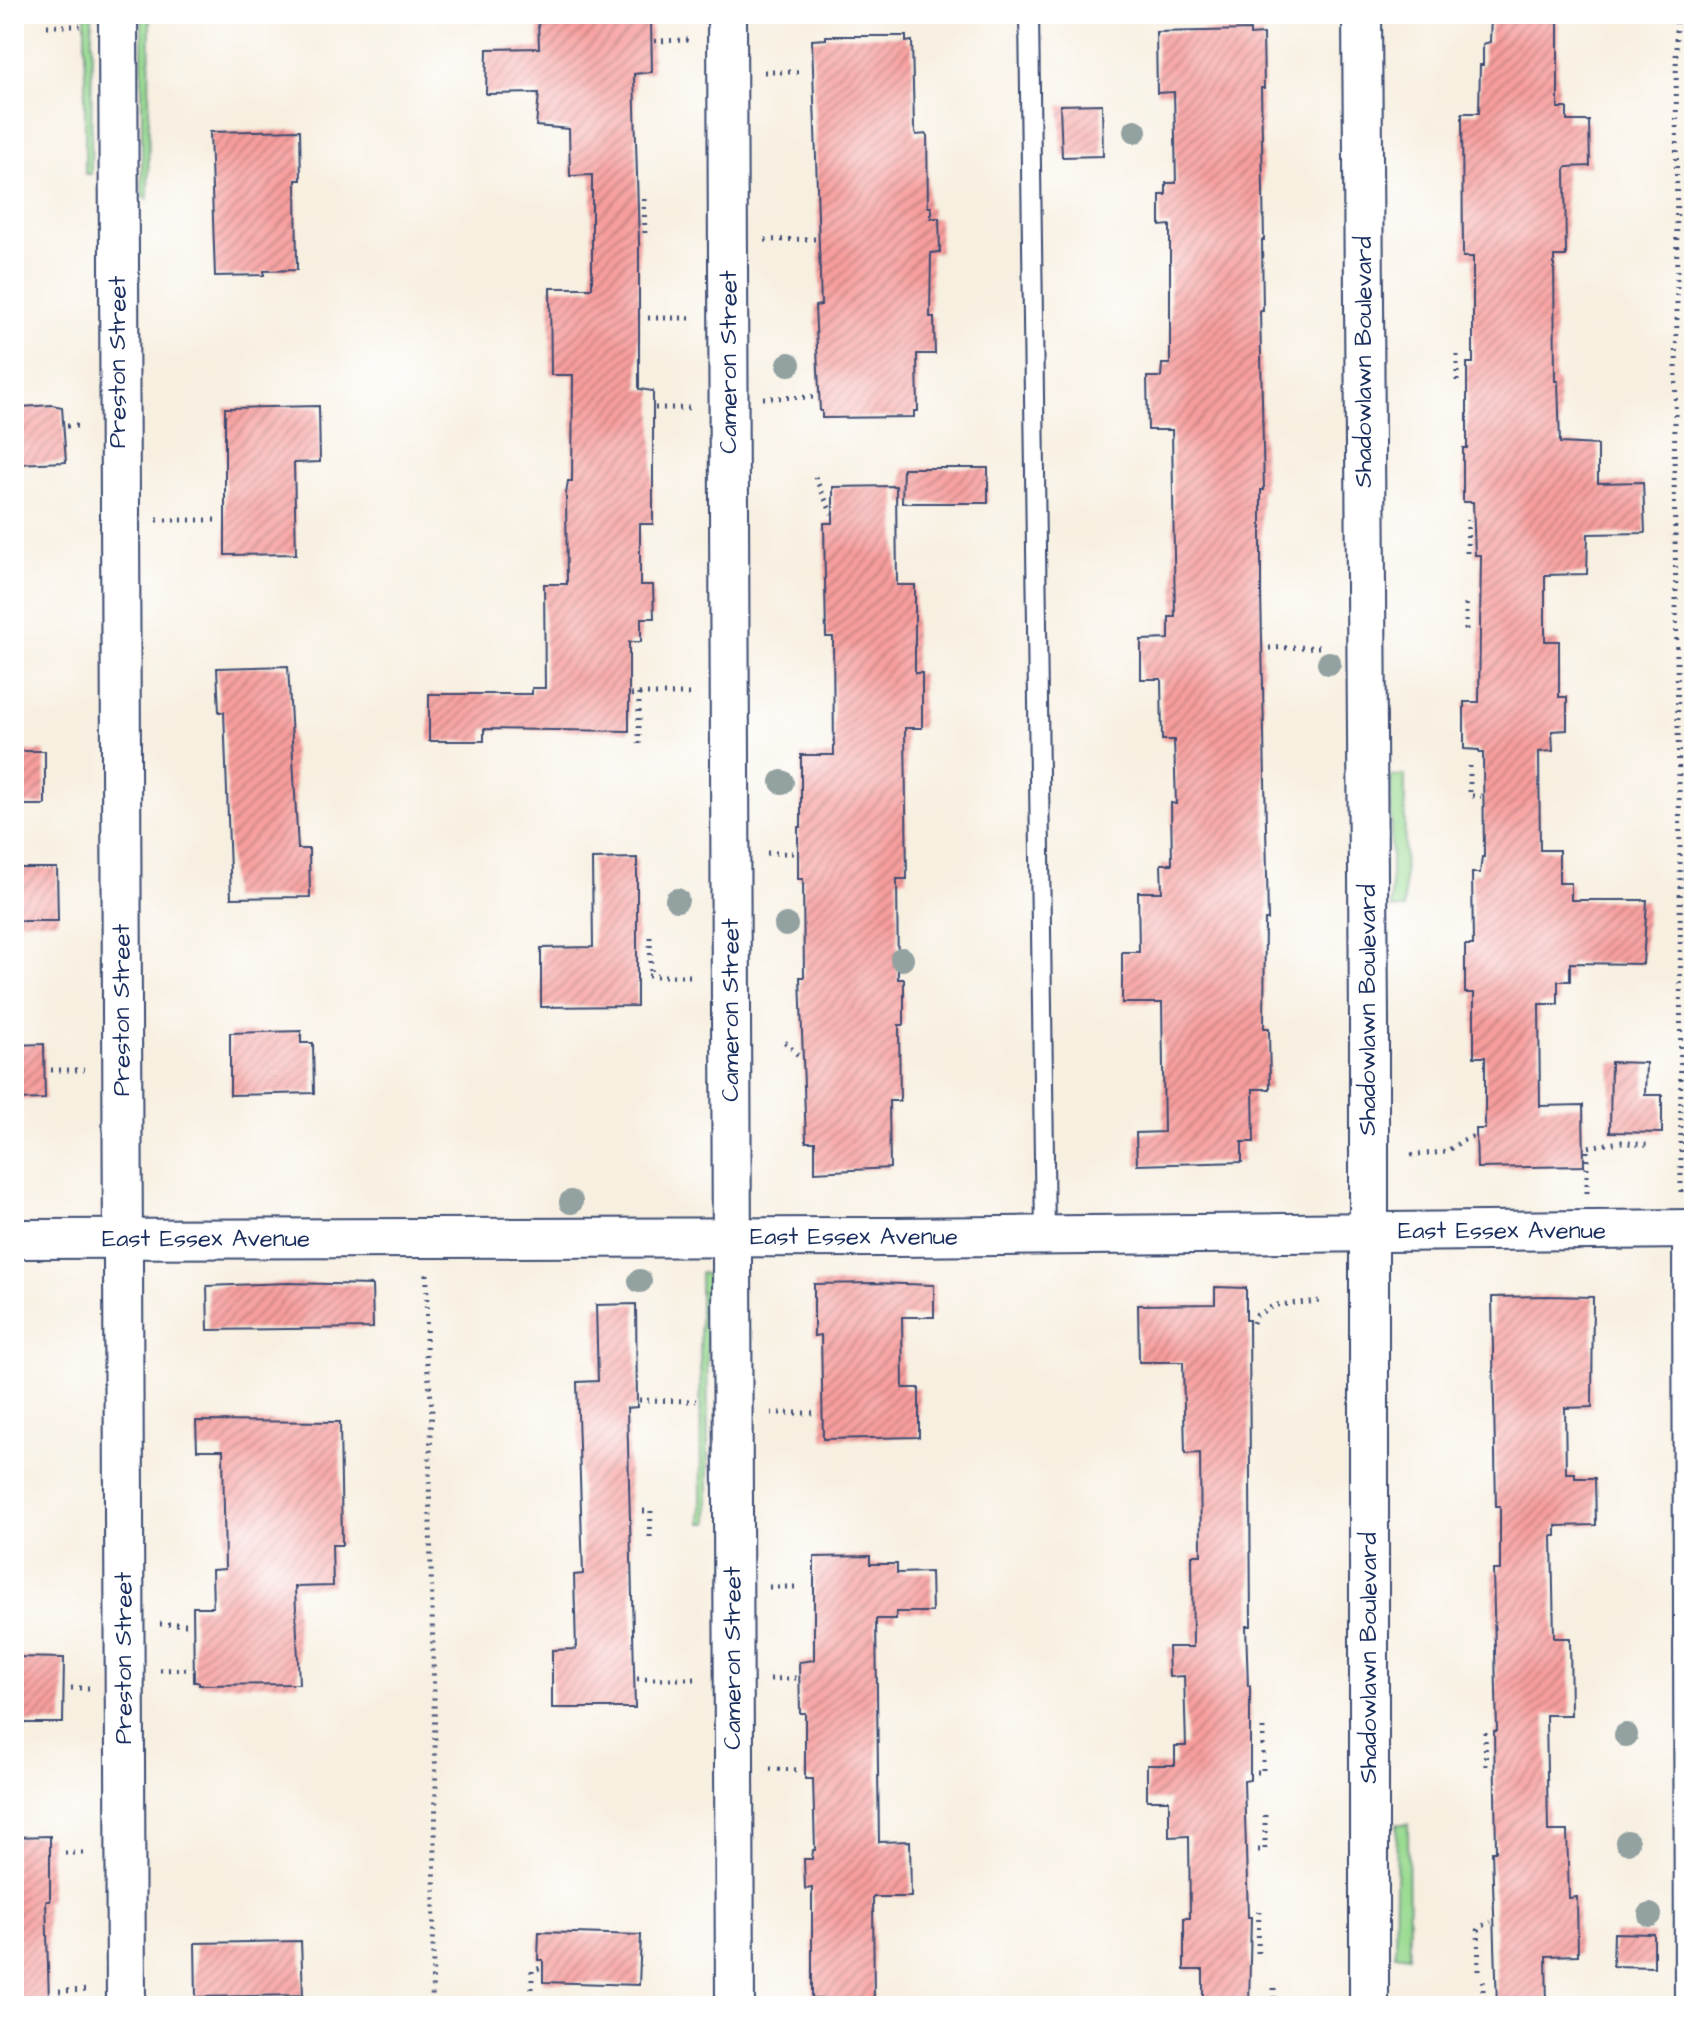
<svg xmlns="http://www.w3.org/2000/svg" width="1708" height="2020" viewBox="0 0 1708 2020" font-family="'Architects Daughter',sans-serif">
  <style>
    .grass { fill: #99da90; stroke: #5a8477; stroke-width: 2 }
    .building { fill: url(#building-hatch) }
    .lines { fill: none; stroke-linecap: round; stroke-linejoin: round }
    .lane-casing { stroke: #3c4c72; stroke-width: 22 }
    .street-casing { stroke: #3c4c72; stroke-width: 42 }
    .path { stroke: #3c4c72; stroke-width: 5; stroke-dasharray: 2 6; stroke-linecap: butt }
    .lane { stroke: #fff; stroke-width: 18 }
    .street { stroke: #fff; stroke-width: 38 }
    .tree { fill: #93a1a1 }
    .labels { text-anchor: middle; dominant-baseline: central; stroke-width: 6; stroke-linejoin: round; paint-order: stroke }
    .street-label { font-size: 24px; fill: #1b2f5e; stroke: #fff }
  </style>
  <defs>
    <pattern id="building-hatch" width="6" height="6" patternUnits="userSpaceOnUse" patternTransform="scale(2)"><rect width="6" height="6" fill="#f79e9d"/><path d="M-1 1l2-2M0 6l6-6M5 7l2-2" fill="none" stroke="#c78183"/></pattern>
  </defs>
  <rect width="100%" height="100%" fill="#fff"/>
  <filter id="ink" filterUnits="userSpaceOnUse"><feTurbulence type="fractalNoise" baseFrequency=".0125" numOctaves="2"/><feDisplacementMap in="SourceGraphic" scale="16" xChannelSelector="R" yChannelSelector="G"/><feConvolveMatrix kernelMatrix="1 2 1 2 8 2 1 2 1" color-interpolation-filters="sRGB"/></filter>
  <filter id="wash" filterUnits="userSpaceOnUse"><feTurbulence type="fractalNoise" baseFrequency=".006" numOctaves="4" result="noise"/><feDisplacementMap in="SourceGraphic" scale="32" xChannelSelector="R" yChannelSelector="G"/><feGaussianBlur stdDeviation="1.8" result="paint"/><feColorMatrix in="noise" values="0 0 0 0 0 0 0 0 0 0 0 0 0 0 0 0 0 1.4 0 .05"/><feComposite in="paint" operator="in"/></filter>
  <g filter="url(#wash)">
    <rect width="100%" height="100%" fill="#f7efe0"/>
    <g class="grass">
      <polygon points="85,14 92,14 91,174 85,174"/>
      <polygon points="142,14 150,14 148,199 142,197"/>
      <polygon points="1405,775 1404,909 1391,908 1391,777"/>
      <polygon points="700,1273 707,1274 708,1523 701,1523"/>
      <polygon points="1397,1824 1408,1824 1409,1956 1395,1954"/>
    </g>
    <g id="blocks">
      <g class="building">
        <polygon points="581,16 611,16 611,19 651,20 652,72 634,74 639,242 639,389 653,391 653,524 640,524 640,585 653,585 654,618 641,618 641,642 629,642 629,731 484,729 484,741 429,741 429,694 532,694 532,688 545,688 544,584 567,584 566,494 568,481 572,481 573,375 551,375 550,288 592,288 592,175 570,176 569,129 536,126 539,93 486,94 487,49 539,48 538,20 580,19"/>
        <polygon points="1558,16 1558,108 1567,108 1567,121 1589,121 1590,166 1567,167 1565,170 1566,256 1554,256 1555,381 1558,381 1560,443 1598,445 1598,483 1643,482 1645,533 1588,534 1587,574 1545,575 1545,641 1559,641 1559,697 1567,697 1567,730 1552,731 1553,751 1539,752 1540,850 1559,850 1559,883 1571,883 1571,900 1647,900 1643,964 1570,963 1570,981 1558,981 1558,1004 1539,1004 1540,1106 1583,1105 1584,1166 1477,1168 1476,1129 1485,1129 1485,1057 1474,1057 1474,993 1465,993 1465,945 1473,945 1472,873 1480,873 1482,857 1484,857 1483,753 1479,753 1479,750 1464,749 1464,702 1479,702 1481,555 1475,555 1473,502 1463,502 1463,448 1467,448 1467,363 1473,363 1473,257 1463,257 1462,113 1479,113 1480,65 1483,65 1483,44 1490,42 1491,17"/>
        <polygon points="1250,30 1250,35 1263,34 1264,88 1261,88 1264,240 1262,240 1263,311 1260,311 1264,490 1261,490 1261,593 1268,920 1265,920 1264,1028 1269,1028 1270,1089 1253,1089 1254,1142 1242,1142 1242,1162 1137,1165 1136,1133 1164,1132 1162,1003 1122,1003 1122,952 1139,952 1138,892 1162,892 1161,864 1172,864 1171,803 1176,804 1174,740 1162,740 1161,679 1141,679 1141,640 1169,639 1169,617 1175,617 1172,430 1148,430 1147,377 1161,377 1162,364 1170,364 1170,225 1160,226 1160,195 1166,195 1166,183 1176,183 1174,92 1157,93 1156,32"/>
        <polygon points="826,36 906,36 906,42 912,41 914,127 916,135 927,134 928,207 931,207 931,218 939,218 940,252 931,253 930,317 934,317 935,354 917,354 918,411 914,411 914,417 822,418 822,411 820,411 815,306 821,305 812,40 826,39"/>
        <polygon points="1102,104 1103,156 1062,157 1060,105"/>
        <polygon points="300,130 301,180 296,180 297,270 264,271 264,275 215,276 210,132"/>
        <polygon points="52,405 62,407 66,462 14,464 14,411 21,410 21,407"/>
        <polygon points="319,406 320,462 294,463 296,554 225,555 225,408"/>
        <polygon points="903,468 988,468 988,503 902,503"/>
        <polygon points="896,486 897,585 915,585 915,673 922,673 922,728 905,728 907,879 897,879 898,979 904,979 904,1025 899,1025 900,1101 889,1101 890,1168 815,1172 815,1142 806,1142 800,977 804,977 803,879 798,879 798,827 801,827 801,755 834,755 833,637 826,637 824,523 833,523 833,487"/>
        <polygon points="288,666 298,849 309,849 310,897 231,898 224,712 219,712 217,668"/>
        <rect x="14" y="751" width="31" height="54"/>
        <polygon points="637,858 637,1006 541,1007 541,948 593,947 592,859"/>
        <polygon points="14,868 57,868 58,921 14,921"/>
        <polygon points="301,1031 301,1043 313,1043 314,1093 230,1095 230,1033"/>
        <polygon points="44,1044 45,1099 14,1100 14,1045"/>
        <polygon points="1611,1062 1646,1063 1645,1095 1662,1095 1662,1133 1610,1132"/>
        <polygon points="288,1283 372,1285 373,1328 208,1330 207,1286"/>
        <polygon points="874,1283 934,1285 934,1317 902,1317 903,1388 919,1388 919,1437 823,1439 821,1335 814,1336 814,1284"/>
        <polygon points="1215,1287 1246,1288 1246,1320 1249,1320 1251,1626 1246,1626 1248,1686 1250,1686 1250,1780 1244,1781 1248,1917 1251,1917 1249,2006 1203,2006 1203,1970 1184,1970 1184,1918 1190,1918 1189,1836 1169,1837 1169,1800 1147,1800 1147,1765 1175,1765 1175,1746 1186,1746 1184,1676 1169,1677 1168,1647 1193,1647 1192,1555 1201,1555 1200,1453 1185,1454 1183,1362 1139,1362 1138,1305 1215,1304"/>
        <polygon points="1547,1296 1593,1297 1592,1407 1565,1408 1566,1473 1575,1473 1575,1478 1595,1478 1596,1525 1556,1526 1556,1536 1552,1536 1554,1638 1570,1638 1571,1715 1546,1715 1548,1831 1567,1831 1569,1898 1577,1897 1578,1955 1546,1956 1547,2006 1497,2006 1492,1851 1496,1851 1494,1731 1497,1731 1493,1570 1500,1570 1500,1506 1496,1506 1492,1297"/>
        <polygon points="636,1304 637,1407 627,1408 635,1708 552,1708 552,1650 576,1649 574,1575 583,1574 577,1382 598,1381 596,1305"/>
        <polygon points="196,1421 340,1422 342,1545 332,1545 333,1586 295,1587 299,1684 199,1685 199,1682 194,1682 193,1607 213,1607 212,1570 225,1569 223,1450 197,1450"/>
        <polygon points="870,1556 870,1564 897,1564 897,1573 931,1572 932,1612 896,1612 896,1619 876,1619 879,1842 910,1841 911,1897 873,1897 874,2001 838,2001 837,1999 812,1999 812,1888 805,1889 804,1859 812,1859 813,1850 815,1850 813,1779 805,1779 805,1713 800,1713 799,1662 814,1660 814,1557"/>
        <polygon points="14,1657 64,1658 63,1723 14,1723"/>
        <polygon points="50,1836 50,1901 46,1901 49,2001 14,2002 14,1837"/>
        <polygon points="539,1932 641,1935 639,1985 543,1982 543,1960 538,1960"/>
        <polygon points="1614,1933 1654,1934 1654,1967 1613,1966"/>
        <polygon points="301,1941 303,1995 196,1997 195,1943"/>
      </g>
    </g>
  </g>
  <g filter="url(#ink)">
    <use href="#blocks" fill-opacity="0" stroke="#3c4c72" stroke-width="2"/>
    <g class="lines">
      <defs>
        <g id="lane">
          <polyline points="1029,14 1045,1235"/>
          <polyline points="1682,1230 1684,2006"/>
        </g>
        <g id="street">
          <polyline points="118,14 126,2006"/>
          <polyline points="727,14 735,2006"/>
          <polyline points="1362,14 1369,1020 1369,2006"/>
          <polyline points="14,1239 894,1237 1694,1229"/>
        </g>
      </defs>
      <use href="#lane" class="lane-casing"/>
      <use href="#street" class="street-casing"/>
      <g class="path">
        <polyline points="1676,14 1677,317 1674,474 1680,849 1681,1193"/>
        <polyline points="47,26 80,26"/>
        <polyline points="654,41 689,40"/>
        <polyline points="764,72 802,72"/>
        <polyline points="644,199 645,236"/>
        <polyline points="765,240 816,239"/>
        <polyline points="648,318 691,318"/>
        <polyline points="1457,355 1457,386"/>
        <polyline points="763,398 818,397"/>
        <polyline points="655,408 690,408"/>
        <polyline points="67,426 82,426"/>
        <polyline points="815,477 832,514"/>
        <polyline points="157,520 220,520"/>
        <polyline points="1467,553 1468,520"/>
        <polyline points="1466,604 1466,630"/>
        <polyline points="1269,648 1319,647"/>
        <polyline points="639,694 694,694"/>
        <polyline points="631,695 639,694 639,745"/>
        <polyline points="1470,766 1470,796 1481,796"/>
        <polyline points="767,853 796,853"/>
        <polyline points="650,937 651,977"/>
        <polyline points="648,976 695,976"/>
        <polyline points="785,1042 800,1057"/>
        <polyline points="51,1070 84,1070"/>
        <polyline points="1411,1155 1446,1152 1463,1140 1474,1136"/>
        <polyline points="1587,1193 1587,1147 1621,1142 1652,1146"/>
        <polyline points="427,1274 426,1355 432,1407 429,1478 436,1788 432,2006"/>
        <polyline points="1253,1323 1255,1316 1275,1305 1321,1301"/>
        <polyline points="639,1400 696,1401"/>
        <polyline points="771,1413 818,1413"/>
        <polyline points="643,1511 651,1511 650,1537"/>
        <polyline points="769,1587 800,1587"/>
        <polyline points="160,1624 191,1624"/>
        <polyline points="160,1670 191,1669"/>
        <polyline points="637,1679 696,1679"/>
        <polyline points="770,1679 797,1678"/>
        <polyline points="71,1688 90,1688"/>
        <polyline points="1485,1732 1486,1770"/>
        <polyline points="770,1769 801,1770"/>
        <polyline points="1257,1772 1263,1772 1263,1728"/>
        <polyline points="1258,1850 1265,1850 1265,1813"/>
        <polyline points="65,1853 88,1853"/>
        <polyline points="1258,1953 1259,1906"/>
        <polyline points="1479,1971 1478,1931 1480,1927 1491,1922"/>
        <polyline points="1483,1981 1483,2006"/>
        <polyline points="532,1989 532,1971 541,1968"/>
        <polyline points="59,1991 90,1990"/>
        <polyline points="1274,2006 1274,1984"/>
      </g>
      <use href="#lane" class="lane"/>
      <use href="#street" class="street"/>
    </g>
    <g class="tree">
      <circle cx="1135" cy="131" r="12"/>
      <circle cx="789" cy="364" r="12"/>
      <circle cx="1329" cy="663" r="12"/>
      <circle cx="782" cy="782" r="12"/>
      <circle cx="677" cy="900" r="12"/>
      <circle cx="786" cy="925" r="12"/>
      <circle cx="902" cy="959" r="12"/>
      <circle cx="571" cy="1202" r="12"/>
      <circle cx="640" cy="1281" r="12"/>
      <circle cx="1626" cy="1735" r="12"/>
      <circle cx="1627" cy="1842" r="12"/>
      <circle cx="1650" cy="1915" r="12"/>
    </g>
  </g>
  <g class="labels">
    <g class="street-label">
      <text transform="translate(118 362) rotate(-90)">Preston Street</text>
      <text transform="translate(729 362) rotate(-90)">Cameron Street</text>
      <text transform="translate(1364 362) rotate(-90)">Shadowlawn Boulevard</text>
      <text transform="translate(122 1010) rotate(-90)">Preston Street</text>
      <text transform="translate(731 1010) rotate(-90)">Cameron Street</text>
      <text transform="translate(1368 1010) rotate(-90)">Shadowlawn Boulevard</text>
      <text x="1502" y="1231">East Essex Avenue</text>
      <text x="854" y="1237">East Essex Avenue</text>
      <text x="206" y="1239">East Essex Avenue</text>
      <text transform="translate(124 1658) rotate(-90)">Preston Street</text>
      <text transform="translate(733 1658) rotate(-90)">Cameron Street</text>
      <text transform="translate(1369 1658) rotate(-90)">Shadowlawn Boulevard</text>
    </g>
  </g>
  <rect width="1708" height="2020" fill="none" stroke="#fff" stroke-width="48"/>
</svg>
